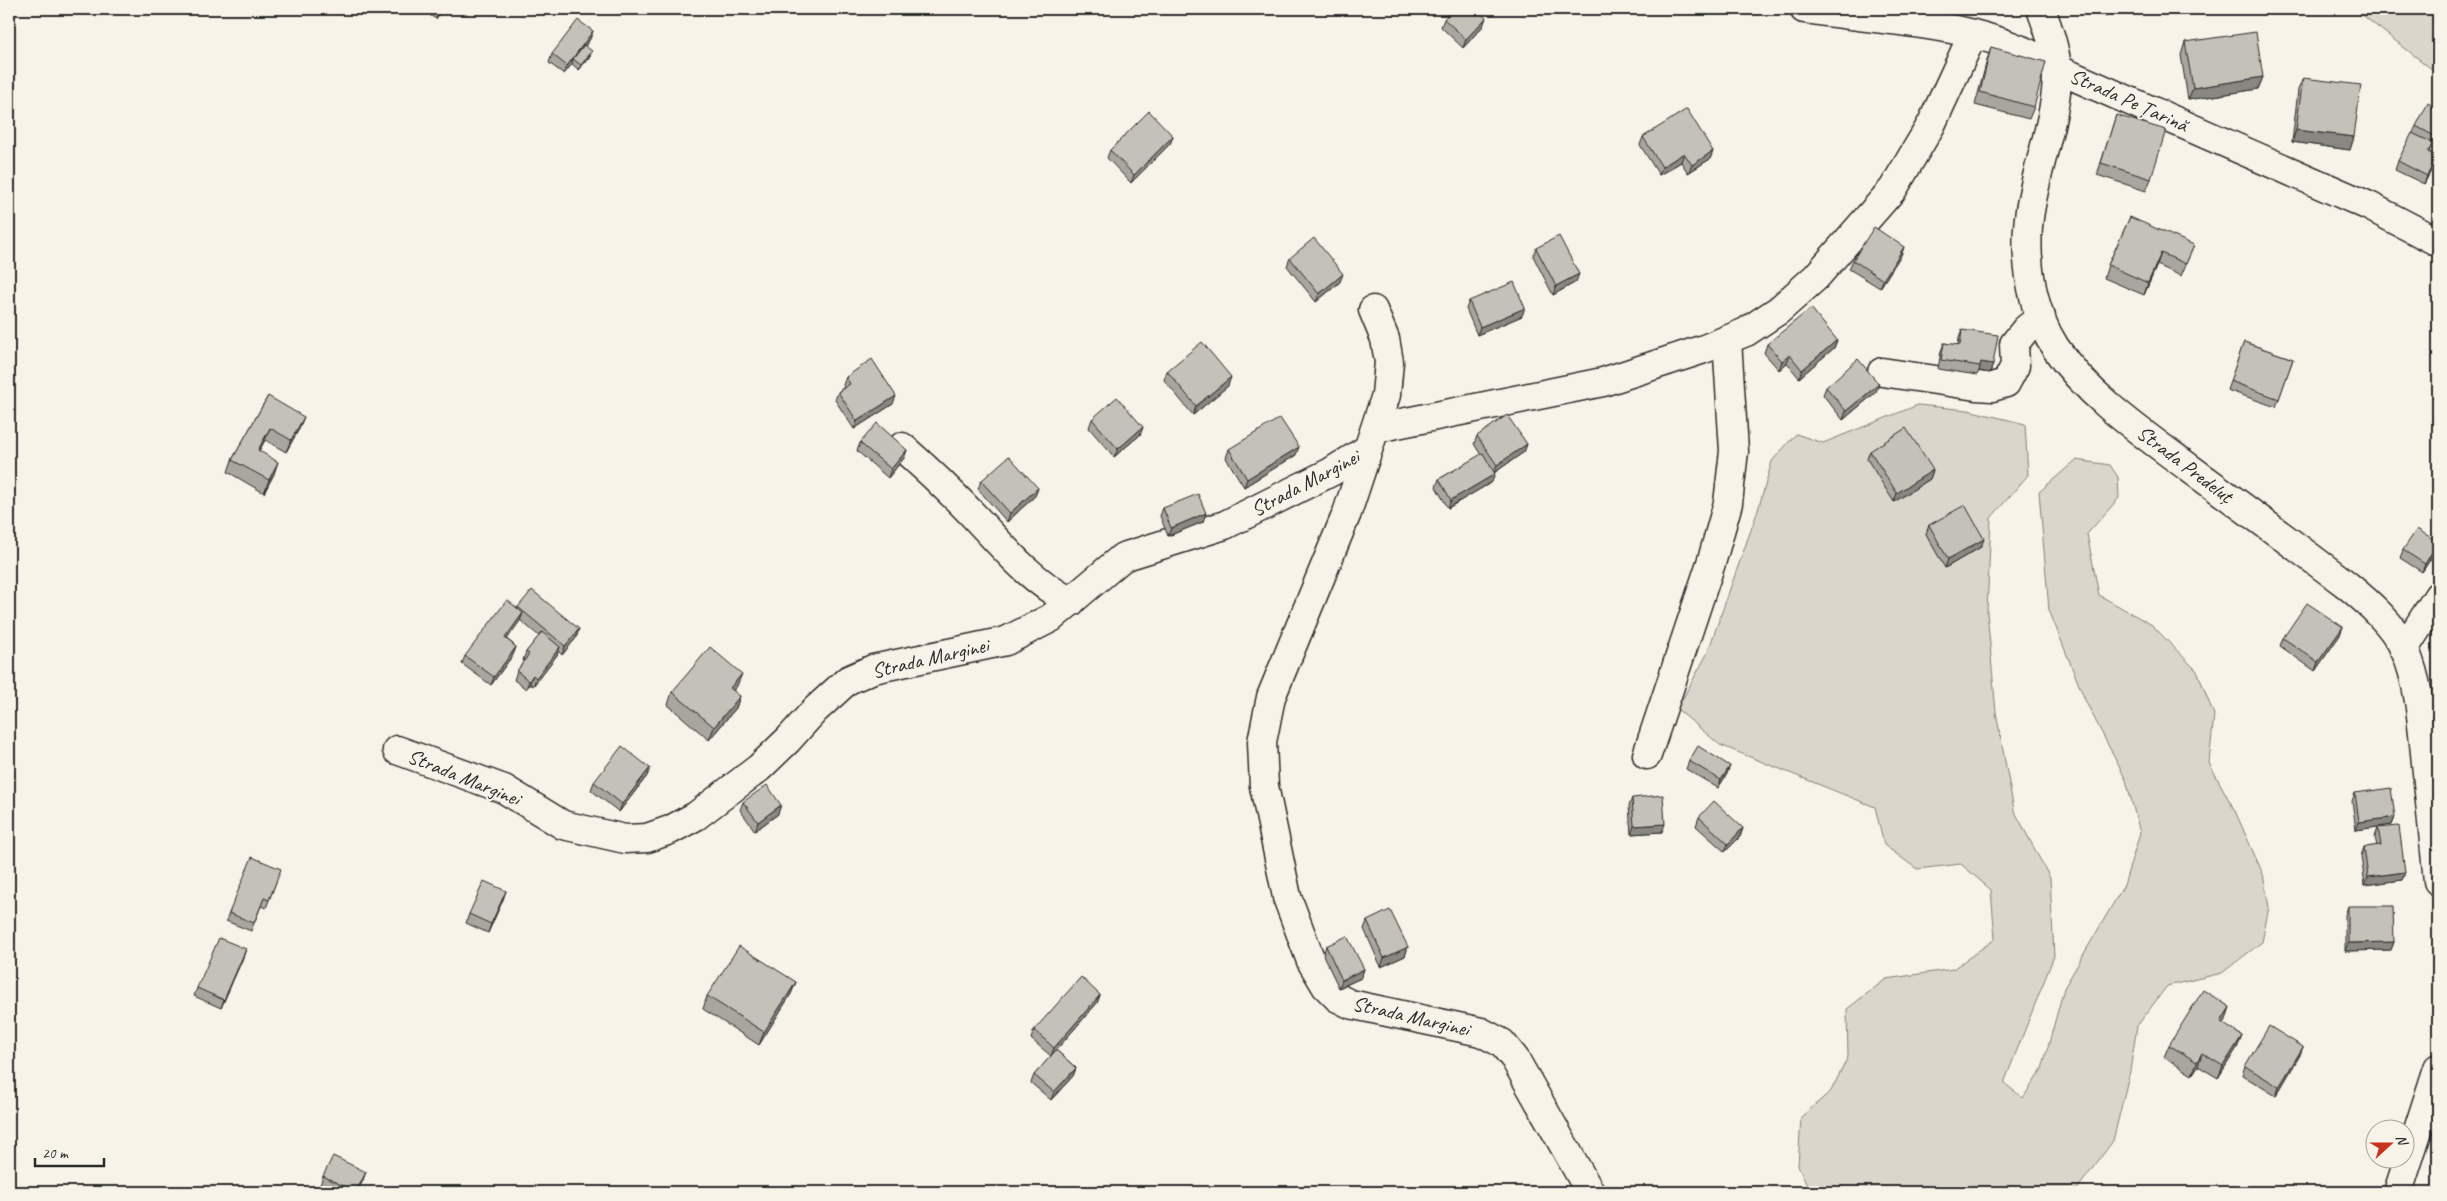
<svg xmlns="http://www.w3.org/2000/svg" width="2447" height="1201" viewBox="0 0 2447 1201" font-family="Caveat,sans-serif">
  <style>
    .green { fill: #dad6cc; stroke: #82807c }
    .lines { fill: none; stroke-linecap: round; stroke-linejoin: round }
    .minor-casing { stroke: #2b2b2b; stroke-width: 31 }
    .major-casing { stroke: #2b2b2b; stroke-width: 31 }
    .minor { stroke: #f7f3e8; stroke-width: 28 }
    .major { stroke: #f7f3e8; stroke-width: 28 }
    .wall { fill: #a9a69f; stroke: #2b2b2b }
    .shaded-wall { fill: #898782; stroke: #2b2b2b }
    .building { fill: #c4c1b9; stroke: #2b2b2b }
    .labels { text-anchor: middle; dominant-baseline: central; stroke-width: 4; stroke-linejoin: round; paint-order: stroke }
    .street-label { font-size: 21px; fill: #2b2b2b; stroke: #f7f3e8 }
  </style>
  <rect width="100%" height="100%" fill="#f7f3e8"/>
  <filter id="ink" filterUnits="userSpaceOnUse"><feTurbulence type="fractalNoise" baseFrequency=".02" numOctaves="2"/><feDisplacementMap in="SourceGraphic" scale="10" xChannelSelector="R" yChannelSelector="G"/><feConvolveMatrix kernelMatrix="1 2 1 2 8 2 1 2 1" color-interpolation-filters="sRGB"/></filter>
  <g filter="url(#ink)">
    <g class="green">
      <polygon points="2335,9 2438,9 2438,74 2361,14"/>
      <polygon points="1918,405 1968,410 2025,424 2028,475 1991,518 1987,612 1996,712 2014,810 2050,878 2054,956 2004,1083 2023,1098 2042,1069 2064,988 2124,885 2140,833 2126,780 2085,700 2049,610 2039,492 2076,460 2110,465 2118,477 2119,498 2087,534 2099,595 2152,625 2197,671 2214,715 2209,763 2235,811 2263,874 2269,907 2262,942 2222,973 2167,986 2137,1026 2130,1071 2113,1141 2075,1192 1810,1192 1798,1166 1801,1117 1831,1091 1848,1057 1847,1009 1886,979 1953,969 1995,939 1991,890 1961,864 1917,869 1884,845 1875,807 1720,745 1677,709 1707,654 1758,510 1772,461 1796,434 1823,443"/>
    </g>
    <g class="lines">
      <defs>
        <g id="minor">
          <path d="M1804 9C1876 20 1951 21 2019 49 2032 54 2045 62 2057 69L2369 206 2438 242"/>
          <polyline points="1373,310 1385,339 1389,362 1386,395 1347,513 1271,697 1262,742 1264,786 1287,897 1311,961 1326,986 1338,998 1350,1004 1481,1032 1502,1043 1515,1059 1590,1192"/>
          <polyline points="1882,372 1976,386 1992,387 2006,383 2015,366 2014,344 2026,329 2041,317"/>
          <polyline points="1377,428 1603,382 1704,349 1746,332 1779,310 1816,277 1893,189 1931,125 1973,34"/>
          <path d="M902 447C927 469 951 492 974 516 1005 549 1030 580 1071 602"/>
          <polyline points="2404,649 2438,596"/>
          <polyline points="397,750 504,789 563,825 625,839 647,838 670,830 696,816 759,768 788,740 815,710 848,680 873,669 1006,641 1051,618 1123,557 1225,525 1331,472 1368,449"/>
          <polyline points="1647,755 1712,560 1728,503 1734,451 1727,340"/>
        </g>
        <g id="major">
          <path d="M2041 9C2048 28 2056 50 2057 71 2058 120 2032 176 2028 227 2025 266 2033 313 2055 347 2089 398 2144 434 2192 470 2244 508 2296 546 2347 585 2369 603 2393 624 2405 650 2420 685 2422 725 2426 763 2430 802 2434 841 2438 881"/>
          <polyline points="2398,1192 2438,1068"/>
        </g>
      </defs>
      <use href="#minor" class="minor-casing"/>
      <use href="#major" class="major-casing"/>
      <use href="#minor" class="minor"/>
      <use href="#major" class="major"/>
    </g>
    <g class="wall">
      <polygon points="420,9 442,9 436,19"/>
      <polygon points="1450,9 1476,9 1483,26 1463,48 1441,27 1444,19 1449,14 1448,13"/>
      <polygon points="2101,9 2128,9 2103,16"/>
      <polygon points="593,31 590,39 585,46 590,56 579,70 572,64 564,74 549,63 552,54"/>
      <polygon points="2185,42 2263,77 2258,89 2188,100 2181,55"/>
      <polygon points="1991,47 2034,107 2029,119 1975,105 1987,60"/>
      <polygon points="2303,78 2354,137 2350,150 2292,142 2298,90"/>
      <polygon points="2438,109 2438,148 2432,145 2429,152 2437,156 2434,165 2424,184 2395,170 2398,161 2413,133 2416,126"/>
      <polygon points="2116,115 2151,179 2146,191 2097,175"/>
      <polygon points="1173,136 1170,144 1131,183 1107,158 1110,150"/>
      <polygon points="1643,137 1713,151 1710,159 1688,173 1681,162 1659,175 1640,145"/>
      <polygon points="2438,177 2438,185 2436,184"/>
      <polygon points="2438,189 2438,202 2434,200"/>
      <polygon points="2130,217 2189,257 2181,276 2157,265 2144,295 2104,278 2108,265"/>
      <polygon points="1904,247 1901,255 1880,288 1849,269 1853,260"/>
      <polygon points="1536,248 1576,282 1553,295 1533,256"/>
      <polygon points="1290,258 1340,282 1316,302 1287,266"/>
      <polygon points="1469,301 1522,316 1477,335 1466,309"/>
      <polygon points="1962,330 1993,364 1990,373 1979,371 1977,375 1938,369 1941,351 1944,343 1958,345 1959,338"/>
      <polygon points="1837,340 1834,348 1799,378 1787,363 1779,370 1764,353 1767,344"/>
      <polygon points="2244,342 2293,359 2276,407 2227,390"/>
      <polygon points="1167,371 1228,386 1193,415 1164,380"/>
      <polygon points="846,377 893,404 854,429 835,400 838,392 844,387 843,385"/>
      <polygon points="1826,387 1876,392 1843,420 1823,395"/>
      <polygon points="268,396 299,429 286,452 265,440 259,451 274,474 264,493 228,472 232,460"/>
      <polygon points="1092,419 1143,427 1140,435 1114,457 1089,428"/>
      <polygon points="1477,436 1527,444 1524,452 1494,473 1492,482 1448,508 1436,487 1439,479 1481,455 1474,444"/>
      <polygon points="860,443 907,450 904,458 888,478 857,451"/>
      <polygon points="1229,449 1296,455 1244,487 1226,458"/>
      <polygon points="1870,451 1933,470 1930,479 1894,502 1867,459"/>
      <polygon points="981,481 1038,488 1035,496 1007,522 978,489"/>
      <polygon points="1163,508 1203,522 1168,536 1160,516"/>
      <polygon points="1929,525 1981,547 1945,568 1926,534"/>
      <polygon points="2438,544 2436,551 2422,572 2400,558 2403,550"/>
      <polygon points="518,607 579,629 576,638 562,655 558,651 557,655 533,686 530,684 526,689 514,680 517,671 524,661 523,660 526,652 539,636 520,620 507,639 516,647 513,655 491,685 462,664 465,656 517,609"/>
      <polygon points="2340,635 2315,671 2280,646 2283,638"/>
      <polygon points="737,686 733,691 740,696 736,708 709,740 668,705 672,692"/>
      <polygon points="1689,761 1727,774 1718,788 1686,769"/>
      <polygon points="650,768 647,776 619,812 591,790 594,782"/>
      <polygon points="2355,793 2395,817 2392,825 2356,830 2352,801"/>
      <polygon points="1632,798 1662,832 1631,834 1629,806"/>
      <polygon points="743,802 778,814 755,831 740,810"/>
      <polygon points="1699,817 1743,828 1740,837 1725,852 1696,826"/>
      <polygon points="2378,828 2405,872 2402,880 2365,885 2361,856 2364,847 2377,846 2375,837"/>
      <polygon points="278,877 266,908 261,906 251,931 226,921 229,913"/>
      <polygon points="506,891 488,933 466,923 469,914"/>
      <polygon points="2348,906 2394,942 2391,950 2345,951 2345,915"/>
      <polygon points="1367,921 1408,947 1405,956 1381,967 1364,929"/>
      <polygon points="1326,946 1364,969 1361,978 1339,988 1323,955"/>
      <polygon points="246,949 221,1008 194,996 197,988"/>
      <polygon points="796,982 791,994 759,1045 703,1009 707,996"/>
      <polygon points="1100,995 1097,1003 1056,1050 1076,1068 1073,1076 1051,1100 1031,1083 1034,1075 1051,1056 1031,1039 1034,1030"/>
      <polygon points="2226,1020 2223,1024 2242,1036 2237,1048 2218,1078 2198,1066 2192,1075 2164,1057 2169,1045"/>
      <polygon points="2300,1055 2276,1096 2242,1075 2245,1066"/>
      <polygon points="323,1176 363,1180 357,1192 335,1192 320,1185"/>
    </g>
    <g class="shaded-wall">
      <polygon points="440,9 442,9 436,19 439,10"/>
      <polygon points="2106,9 2128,9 2103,16"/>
      <polygon points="1486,18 1483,26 1463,48 1466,39"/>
      <polygon points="593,31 590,39 574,60 573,59 572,64 564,74 567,66"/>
      <polygon points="592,51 590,56 579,70 581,65"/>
      <polygon points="2263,77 2258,89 2188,100 2193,88"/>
      <polygon points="2296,130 2354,137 2350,150 2292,142"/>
      <polygon points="1173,136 1170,144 1131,183 1134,175"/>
      <polygon points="1713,151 1710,159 1688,173 1692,165"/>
      <polygon points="1684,153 1681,162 1659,175 1662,167"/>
      <polygon points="2437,156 2434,165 2424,184 2427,176"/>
      <polygon points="1904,247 1901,255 1880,288 1883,280"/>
      <polygon points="2161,253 2157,265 2144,295 2148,283"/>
      <polygon points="1343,274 1340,282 1316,302 1319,294"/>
      <polygon points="1579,274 1576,282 1553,295 1556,286"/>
      <polygon points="1525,308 1522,316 1477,335 1480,327"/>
      <polygon points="1837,340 1834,348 1799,378 1802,370"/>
      <polygon points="1790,355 1787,363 1779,370 1782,361"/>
      <polygon points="1981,362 1993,364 1990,373 1979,371"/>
      <polygon points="1231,377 1228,386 1193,415 1196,406"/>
      <polygon points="1879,384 1876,392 1843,420 1846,411"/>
      <polygon points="896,396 893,404 854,429 857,421"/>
      <polygon points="304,417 299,429 286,452 291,440"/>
      <polygon points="1143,427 1140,435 1114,457 1118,449"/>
      <polygon points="270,428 265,440 253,463 258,450"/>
      <polygon points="1527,444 1524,452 1494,473 1497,465"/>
      <polygon points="1299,447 1296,455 1244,487 1247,479"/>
      <polygon points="907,450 904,458 888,478 891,469"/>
      <polygon points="278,462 274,474 264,493 269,480"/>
      <polygon points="1933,470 1930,479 1894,502 1897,493"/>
      <polygon points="1495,474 1492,482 1448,508 1451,500"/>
      <polygon points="1038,488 1035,496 1007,522 1010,513"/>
      <polygon points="1206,513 1203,522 1168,536 1171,528"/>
      <polygon points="1984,539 1981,547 1945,568 1948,559"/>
      <polygon points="2438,543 2436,551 2422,572 2425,564"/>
      <polygon points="523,613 520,621 502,646 505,638"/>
      <polygon points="2343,627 2340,635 2315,671 2318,662"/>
      <polygon points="579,629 576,638 562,655 565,646"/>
      <polygon points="516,647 513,655 491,685 494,677"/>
      <polygon points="560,647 557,655 533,686 536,678"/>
      <polygon points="742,674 737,686 725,700 730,688"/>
      <polygon points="533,675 530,684 526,689 529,681"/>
      <polygon points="740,696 736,708 709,740 714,727"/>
      <polygon points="1730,766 1727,774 1718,788 1721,780"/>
      <polygon points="650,768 647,776 619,812 622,804"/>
      <polygon points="781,805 778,814 755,831 758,822"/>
      <polygon points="2395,817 2392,825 2356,830 2359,822"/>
      <polygon points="1665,824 1662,832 1631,834 1634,826"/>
      <polygon points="1743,828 1740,837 1725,852 1728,844"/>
      <polygon points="2405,872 2402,880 2365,885 2368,877"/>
      <polygon points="506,891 503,900 488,933 491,924"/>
      <polygon points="2394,942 2391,950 2345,951 2348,943"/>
      <polygon points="1408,947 1405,956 1381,967 1384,958"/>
      <polygon points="246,949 243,958 221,1008 224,1000"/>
      <polygon points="1364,969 1361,978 1339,988 1342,980"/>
      <polygon points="796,982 791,994 759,1045 764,1032"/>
      <polygon points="1100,995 1097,1003 1051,1056 1054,1048"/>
      <polygon points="2230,1007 2226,1020 2216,1035 2221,1022"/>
      <polygon points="2242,1036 2237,1048 2218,1078 2223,1066"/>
      <polygon points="2303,1047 2300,1055 2276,1096 2279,1087"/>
      <polygon points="2202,1053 2198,1066 2192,1075 2197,1062"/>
      <polygon points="1076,1068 1073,1076 1051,1100 1054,1092"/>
      <polygon points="366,1172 363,1180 357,1192 356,1192"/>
    </g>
    <g class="building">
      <polygon points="1453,9 1476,9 1486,18 1466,39 1444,19"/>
      <polygon points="578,20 593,31 567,66 552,54"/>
      <polygon points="2256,32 2263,77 2193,88 2185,42"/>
      <polygon points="584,45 592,51 581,65 573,59"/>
      <polygon points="1991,47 2046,62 2034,107 1980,92"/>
      <polygon points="2303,78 2361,85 2354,137 2296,130"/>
      <polygon points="2428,103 2438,109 2438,138 2416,126"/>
      <polygon points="1687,109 1713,151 1692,165 1684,153 1662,167 1643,137"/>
      <polygon points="1149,111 1173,136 1134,175 1110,150"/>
      <polygon points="2116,115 2166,130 2151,179 2101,163"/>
      <polygon points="2412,133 2433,143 2428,152 2437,156 2427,176 2398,161"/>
      <polygon points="2130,217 2194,245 2186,264 2161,253 2148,283 2108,265"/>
      <polygon points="1874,227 1904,247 1883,280 1853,260"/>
      <polygon points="1559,236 1579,274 1556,286 1536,248"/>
      <polygon points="1314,238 1343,274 1319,294 1290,258"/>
      <polygon points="1514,282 1525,308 1480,327 1469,301"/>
      <polygon points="1811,308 1837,340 1802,370 1790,355 1782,361 1767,344"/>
      <polygon points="1962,330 1998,335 1993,364 1981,362 1980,366 1941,360 1944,343 1960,345"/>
      <polygon points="1202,342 1231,377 1196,406 1167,371"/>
      <polygon points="2244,342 2293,359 2279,399 2230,381"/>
      <polygon points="872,359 896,396 857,421 838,392 850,384 846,377"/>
      <polygon points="1858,359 1879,384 1846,411 1826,387"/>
      <polygon points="268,396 304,417 291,440 270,428 258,450 278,462 269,480 232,460"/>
      <polygon points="1117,397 1143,427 1118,449 1092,419"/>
      <polygon points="1507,415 1527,444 1497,465 1477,436"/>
      <polygon points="1280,418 1299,447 1247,479 1229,449"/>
      <polygon points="877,423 907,450 891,469 860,443"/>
      <polygon points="1906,428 1933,470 1897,493 1870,451"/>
      <polygon points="1483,453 1495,474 1451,500 1439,479"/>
      <polygon points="1009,456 1038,488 1010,513 981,481"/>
      <polygon points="1198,494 1206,513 1171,528 1163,508"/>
      <polygon points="1965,505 1984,539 1948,559 1929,525"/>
      <polygon points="2417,529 2438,542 2425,564 2403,550"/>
      <polygon points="532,590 579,629 565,646 518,607"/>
      <polygon points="507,600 523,613 505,638 516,647 494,677 465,656"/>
      <polygon points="2307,603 2343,627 2318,662 2283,638"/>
      <polygon points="542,632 560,647 536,678 533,675 529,681 517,671 529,654 526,652"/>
      <polygon points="710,647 742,674 730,688 740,696 714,727 672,692"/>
      <polygon points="622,746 650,768 622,804 594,782"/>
      <polygon points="1698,746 1730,766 1721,780 1689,761"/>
      <polygon points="767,785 781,805 758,822 743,802"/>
      <polygon points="2391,788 2395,817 2359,822 2355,793"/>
      <polygon points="1663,795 1665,824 1634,826 1632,798"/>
      <polygon points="1714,801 1743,828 1728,844 1699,817"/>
      <polygon points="2399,826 2405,872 2368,877 2364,847 2381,845 2378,828"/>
      <polygon points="252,857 281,869 269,900 264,898 254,923 229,913"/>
      <polygon points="484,881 506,891 491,924 469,914"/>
      <polygon points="2348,906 2393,906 2394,942 2348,943"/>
      <polygon points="1390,910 1408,947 1384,958 1367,921"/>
      <polygon points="1347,936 1364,969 1342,980 1326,946"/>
      <polygon points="219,938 246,949 224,1000 197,988"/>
      <polygon points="739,946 796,982 764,1032 707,996"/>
      <polygon points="1081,977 1100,995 1054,1048 1034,1030"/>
      <polygon points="2203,990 2230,1007 2221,1022 2242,1036 2223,1066 2202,1053 2197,1062 2169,1045"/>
      <polygon points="2269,1026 2303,1047 2279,1087 2245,1066"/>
      <polygon points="1056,1050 1076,1068 1054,1092 1034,1075"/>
      <polygon points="333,1156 366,1172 356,1192 323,1176"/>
    </g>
  </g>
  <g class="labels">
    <g class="street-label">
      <text transform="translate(2129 100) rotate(24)">Strada Pe Țarină</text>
      <text transform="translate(2185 464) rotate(37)">Strada Predeluț</text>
      <text transform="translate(1305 483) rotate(-28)">Strada Marginei</text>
      <text transform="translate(930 658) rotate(-13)">Strada Marginei</text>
      <text transform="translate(464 777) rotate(22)">Strada Marginei</text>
      <text transform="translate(1411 1016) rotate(13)">Strada Marginei</text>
    </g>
  </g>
  <rect width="2447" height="1201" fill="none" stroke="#f7f3e8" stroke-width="30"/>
  <rect x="15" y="15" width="2417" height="1171" fill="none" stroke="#2b2b2b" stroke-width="2" filter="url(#ink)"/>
  <g transform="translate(2390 1144) rotate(69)"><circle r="24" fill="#f7f3e8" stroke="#a5a39c"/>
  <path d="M0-4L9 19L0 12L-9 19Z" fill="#c8321e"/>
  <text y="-8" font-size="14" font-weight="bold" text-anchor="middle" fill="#2b2b2b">N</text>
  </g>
  <path d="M35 1158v8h69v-8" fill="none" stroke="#2b2b2b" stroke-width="2.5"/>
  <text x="42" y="1158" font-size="15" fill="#2b2b2b" stroke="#f7f3e8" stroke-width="4" paint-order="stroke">20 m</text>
</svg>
